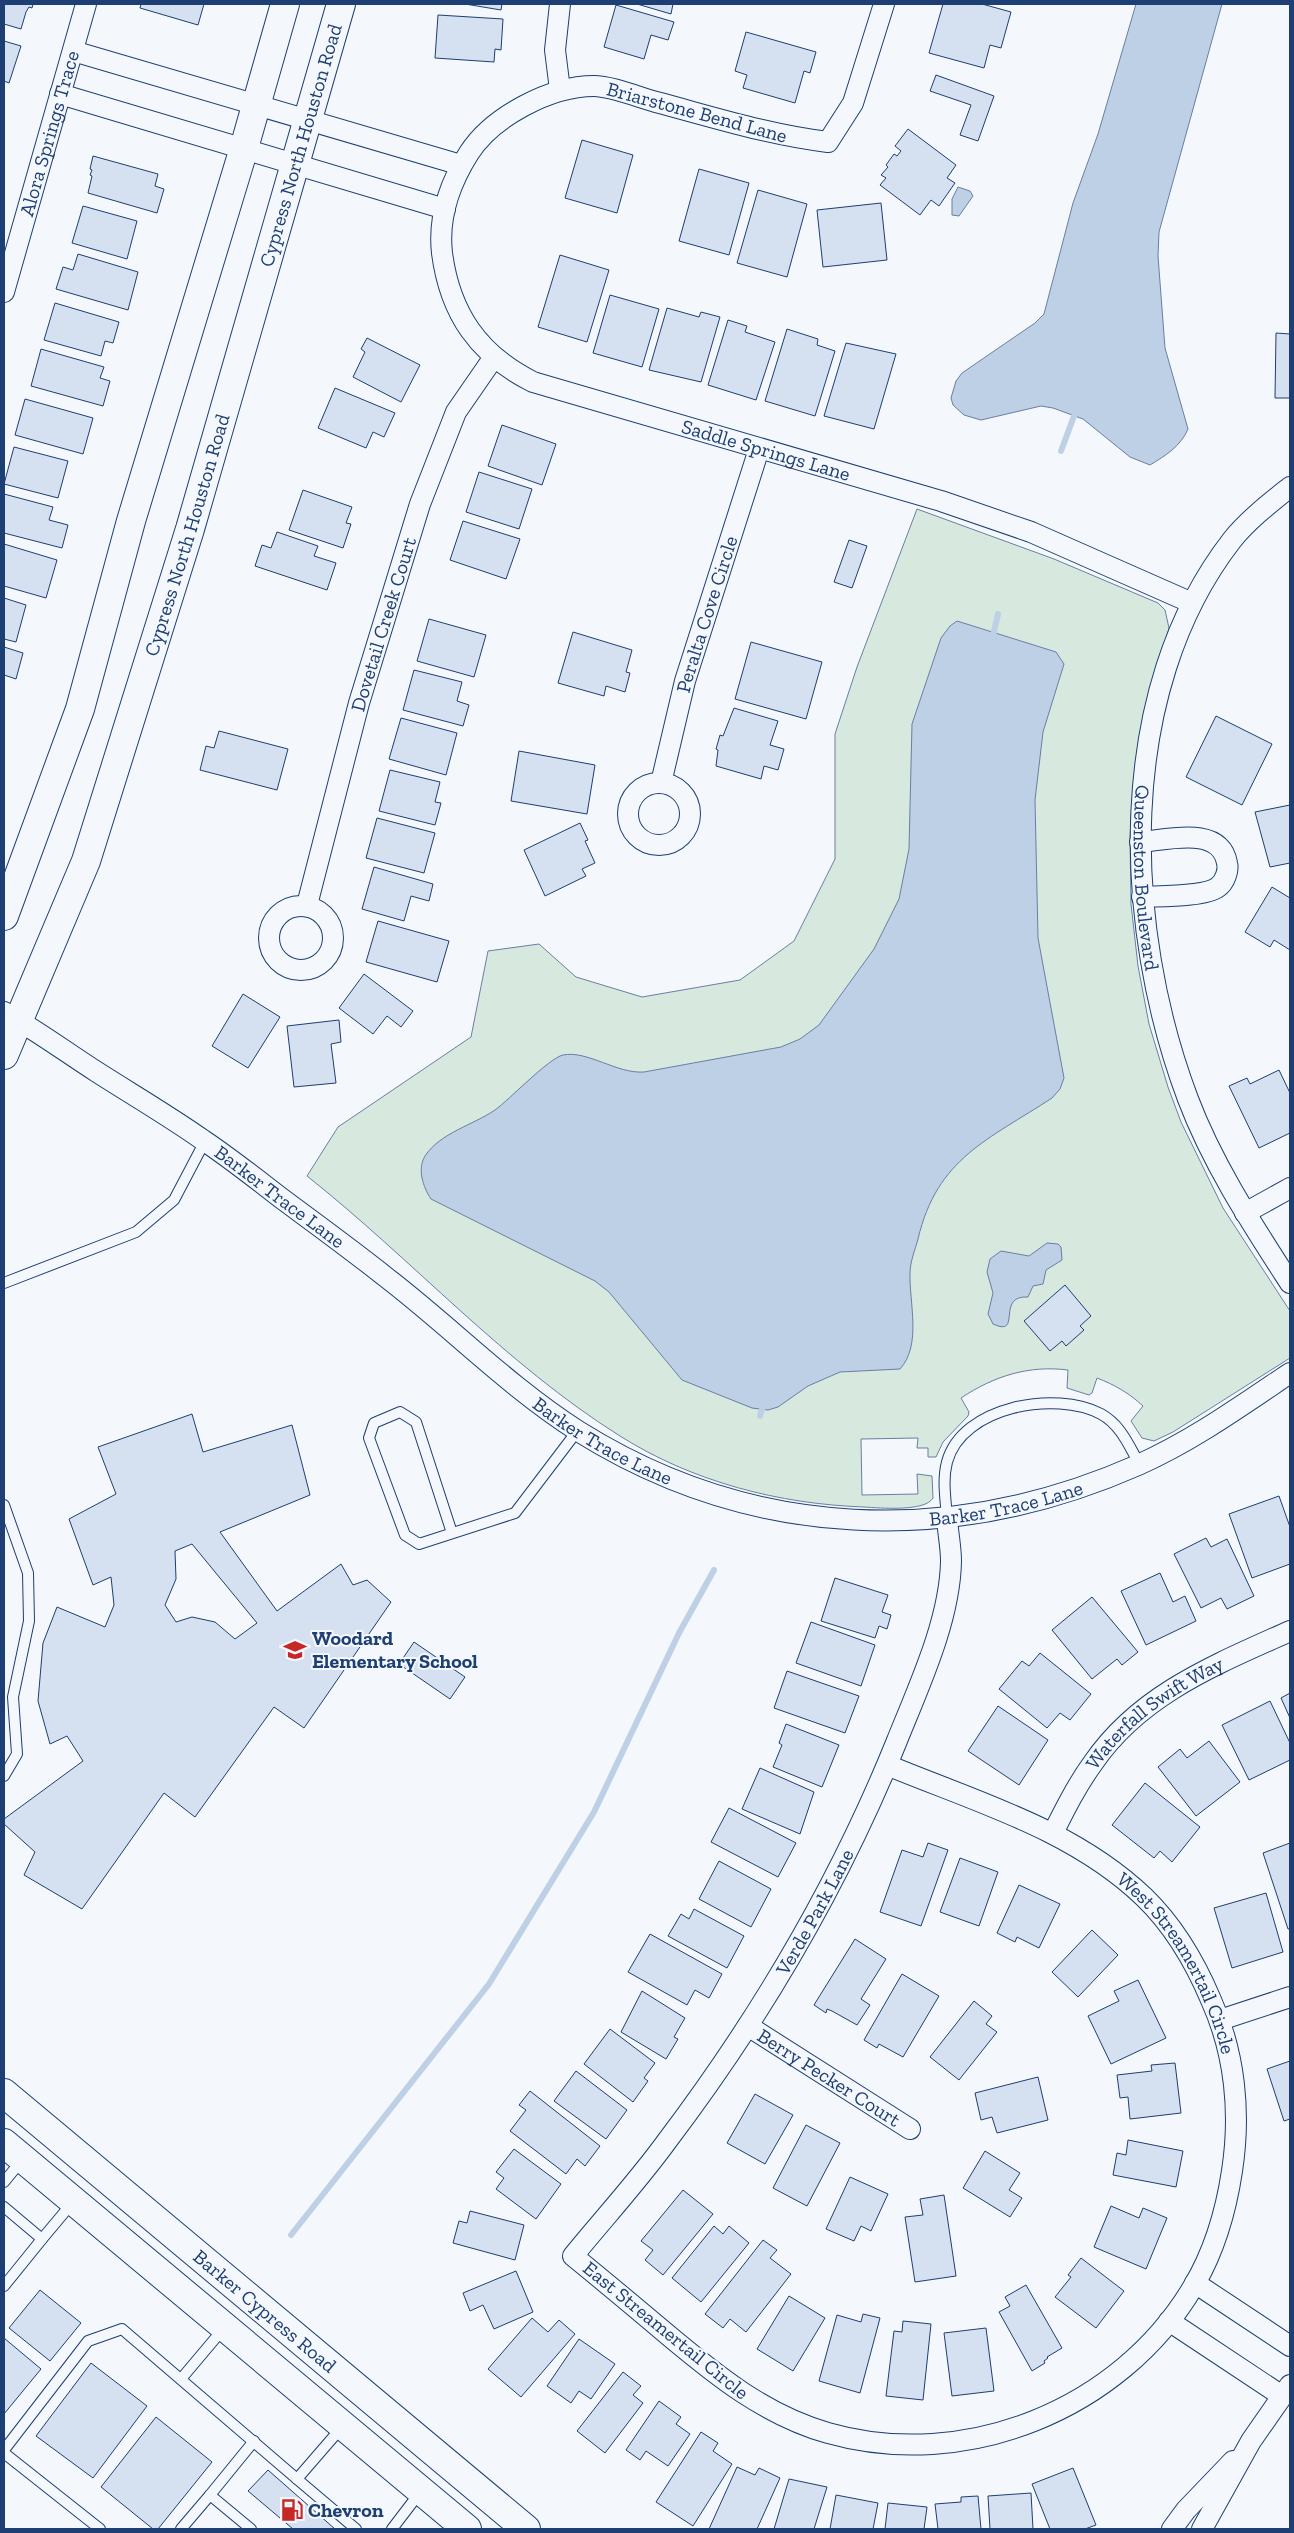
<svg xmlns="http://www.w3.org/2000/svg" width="1294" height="2533" viewBox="0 0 1294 2533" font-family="'Zilla Slab',serif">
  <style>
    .green { fill: #d7e8df; stroke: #687fa3 }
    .water { fill: #bed0e5; stroke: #687fa3 }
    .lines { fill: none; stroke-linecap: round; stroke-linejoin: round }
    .stream { stroke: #bed0e5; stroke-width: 6 }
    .building { fill: #d5e0f0; stroke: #1d3f73; fill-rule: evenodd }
    .lane-casing { stroke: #1d3f73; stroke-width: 12 }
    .street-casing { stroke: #1d3f73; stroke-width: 22 }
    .secondary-casing { stroke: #1d3f73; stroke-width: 30 }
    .primary-casing { stroke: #1d3f73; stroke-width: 30 }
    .lane { stroke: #f4f7fb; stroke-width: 10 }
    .street { stroke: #f4f7fb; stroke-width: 20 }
    .secondary { stroke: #f4f7fb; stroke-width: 28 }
    .primary { stroke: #f4f7fb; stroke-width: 28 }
    .labels { text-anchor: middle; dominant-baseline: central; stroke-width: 4; stroke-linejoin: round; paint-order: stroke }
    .street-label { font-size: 20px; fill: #1d3f73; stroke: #f4f7fb }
    .poi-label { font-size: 20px; font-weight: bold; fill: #1d3f73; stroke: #f4f7fb; text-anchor: start }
  </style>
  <rect width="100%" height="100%" fill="#f4f7fb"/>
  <path class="green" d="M917 509 1054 559 1158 603 1165 610 1169 628 1142 730 1132 800 1130 837 1131 904 1138 966 1149 1024 1168 1087 1181 1122 1223 1208 1290 1311V1358L1173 1432 1154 1441 1142 1438 1131 1421 1143 1406C1129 1393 1115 1385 1097 1378L1092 1393 1089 1395 1067 1388 1068 1370C1029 1365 994 1376 961 1398L969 1412 968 1416 943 1442 936 1457H928V1448H917L918 1438 861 1439 862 1495 918 1494 917 1474 932 1476 933 1498C925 1512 880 1508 864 1507 779 1504 693 1482 620 1436 505 1364 413 1260 307 1176L338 1127 471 1037 488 951 539 944 576 977 642 997 740 980 794 941 835 859V734L857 667Z"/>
  <g class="water">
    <path d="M1136 4H1222L1159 232 1158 256 1165 348 1188 429C1181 446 1165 456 1150 465L1130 457 1083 419 1053 408 1041 406 981 420 964 415 953 405 951 398 956 381 962 373 1035 323 1044 314 1073 203 1098 134Z"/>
    <polygon points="958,187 970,191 973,196 959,216 952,215 952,199"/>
    <path d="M957 621 1056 652 1064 664 1043 732 1035 800 1038 938 1064 1078 1060 1089 1052 1098C988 1140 937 1158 918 1239 915 1250 910 1262 910 1273 909 1302 922 1345 900 1369L840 1372 808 1386 778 1407 768 1410 752 1408 682 1380 609 1292 595 1281 431 1199C423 1187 417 1169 425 1156 440 1133 473 1125 495 1110 509 1100 549 1058 563 1055 587 1050 617 1074 644 1072L781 1047 800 1039 819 1025 874 949 899 899 909 849 912 724 941 638 950 626Z"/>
    <path d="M1047 1243 1058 1244 1061 1247 1062 1260 1046 1270 1043 1284 1033 1286 1028 1297C995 1295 1023 1338 993 1324L988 1314 993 1293 987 1272 990 1259 1001 1251 1029 1256Z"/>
  </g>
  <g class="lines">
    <g class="stream">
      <polyline points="1061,451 1077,408"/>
      <polyline points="992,640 998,614"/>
      <polyline points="760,1416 764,1403"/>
      <polyline points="291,2235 489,1984 594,1812 679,1633 714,1570"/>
    </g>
  </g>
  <g class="building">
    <polygon points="4,4 33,4 32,8 29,7 26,12 21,29 4,24"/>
    <polygon points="141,4 204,4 198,25 140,8"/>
    <polygon points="465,4 502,4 501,10"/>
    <polygon points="637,4 673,4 671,14"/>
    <polygon points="943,4 982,4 1011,12 1001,48 990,45 984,68 929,53"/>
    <polygon points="616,5 674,22 668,40 651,35 644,59 604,47"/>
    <polygon points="438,15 503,19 501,50 495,49 494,62 435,58"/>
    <polygon points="746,32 816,52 810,73 804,71 795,103 743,88 747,75 735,71"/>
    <polygon points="4,41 21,46 9,83 4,81"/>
    <polygon points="936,75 994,96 978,141 960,135 971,105 930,91"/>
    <polygon points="908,129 956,165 947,178 955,183 939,206 931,200 920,215 880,185 886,178 881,175 888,167 886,165 894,154 897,156 901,151 895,146"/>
    <polygon points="582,140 633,155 617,213 565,198"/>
    <polygon points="93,156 158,174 155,186 164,189 157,213 88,193 92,176 90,175 92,170 90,169"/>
    <polygon points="699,169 749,183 729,255 679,241"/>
    <polygon points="758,190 807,204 787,277 737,263"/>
    <polygon points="881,203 887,260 823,267 817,210"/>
    <polygon points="83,206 137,221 127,259 72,243"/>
    <polygon points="78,254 138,272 128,310 56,289 63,267 73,270"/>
    <polygon points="560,255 609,270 587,342 538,327"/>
    <polygon points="610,295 659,309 642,367 593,353"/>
    <polygon points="55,303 119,322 113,343 105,341 101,356 44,340"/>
    <polygon points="667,308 699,317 701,312 720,317 701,382 649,370"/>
    <polygon points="728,320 747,326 745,332 775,342 756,400 708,385"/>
    <polygon points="787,329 818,339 817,345 835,351 815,416 765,401"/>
    <polygon points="1276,333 1290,334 1290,398 1275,398"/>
    <polygon points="367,338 420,365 401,402 353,377 365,352 361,349"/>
    <polygon points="846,343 896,354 874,429 824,416"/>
    <polygon points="41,349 104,367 100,378 110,381 103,406 31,386"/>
    <polygon points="335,388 395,413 384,437 373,432 366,448 318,428"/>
    <polygon points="25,399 93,418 83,454 15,435"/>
    <polygon points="502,425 556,444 542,485 488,466"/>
    <polygon points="14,447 68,461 58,498 4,484"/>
    <polygon points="479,472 532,489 519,529 466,512"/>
    <polygon points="303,490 352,507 346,523 351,524 343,548 289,530"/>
    <polygon points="4,494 53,507 49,520 68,525 62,548 4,533"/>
    <polygon points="463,521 520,539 506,579 450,560"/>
    <polygon points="277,532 318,546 314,556 336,563 327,590 255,566 262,545 271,548"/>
    <polygon points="849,540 867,546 852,588 834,582"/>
    <polygon points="4,544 57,560 46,598 4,586"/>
    <polygon points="4,598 26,605 16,642 4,639"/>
    <polygon points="429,619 486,635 474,677 417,661"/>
    <polygon points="573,632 632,650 626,672 630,673 625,692 606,686 604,696 558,683"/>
    <polygon points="751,642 822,662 806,719 735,699"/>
    <polygon points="4,647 23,653 16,679 4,675"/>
    <polygon points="414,670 462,682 457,701 469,705 463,726 403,710"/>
    <polygon points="734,708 778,721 770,745 784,749 778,770 764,766 761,779 716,766 718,750 716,749 720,735 723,736"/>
    <polygon points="1216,716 1272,744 1242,805 1186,777"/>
    <polygon points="401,718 457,733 446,775 389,759"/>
    <polygon points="219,731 288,749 277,790 200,770 206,746 214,748"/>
    <polygon points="519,751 595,765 587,814 511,801"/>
    <polygon points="390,770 440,782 435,802 441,803 435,825 379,811"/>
    <polygon points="1290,805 1290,863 1270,867 1255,812"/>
    <polygon points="377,818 435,833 424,873 366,858"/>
    <polygon points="580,823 588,840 585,841 595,863 582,869 586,876 545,896 524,850"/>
    <polygon points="374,867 433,884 429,901 411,896 404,921 362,909"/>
    <polygon points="1272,887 1290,898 1290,950 1274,940 1270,947 1245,932"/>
    <polygon points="378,921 449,941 437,982 366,962"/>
    <polygon points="364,974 413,1011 401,1027 387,1016 373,1034 339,1008"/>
    <polygon points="243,994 280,1017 248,1068 212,1046"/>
    <polygon points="339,1020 341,1042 331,1044 336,1083 294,1087 287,1026"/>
    <polygon points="1279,1070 1290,1093 1290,1133 1259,1148 1229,1086 1247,1078 1250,1084"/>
    <polygon points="1065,1285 1091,1316 1080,1326 1084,1330 1066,1346 1062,1341 1050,1351 1024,1321"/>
    <path d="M192 1414 203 1452 292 1425 310 1495 220 1532 277 1611 341 1564 353 1585 367 1580 391 1602 304 1728 274 1707 195 1817 164 1793 82 1909 24 1875 35 1852 4 1824V1819L83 1761 67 1736 50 1744 38 1701 43 1643 57 1607 105 1627 114 1605 111 1577 93 1585 69 1519 116 1494 98 1447ZM192 1544 257 1623 235 1639 215 1622 192 1617 176 1622 165 1605 176 1579 175 1551Z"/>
    <polygon points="1279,1496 1290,1527 1290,1564 1252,1578 1229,1514"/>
    <polygon points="1206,1538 1211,1547 1227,1539 1254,1596 1227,1609 1221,1598 1201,1608 1174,1554"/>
    <polygon points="1160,1573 1173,1602 1185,1596 1196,1621 1146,1645 1121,1591"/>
    <polygon points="835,1578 888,1595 882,1612 891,1615 887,1629 879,1626 875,1638 821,1621"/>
    <polygon points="1092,1597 1138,1652 1122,1665 1117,1659 1092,1679 1052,1630"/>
    <polygon points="811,1622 875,1645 861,1686 796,1663"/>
    <polygon points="414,1642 465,1677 450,1699 399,1664"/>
    <polygon points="1040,1653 1091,1694 1070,1720 1060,1713 1047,1728 999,1689 1022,1661 1029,1666"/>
    <polygon points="787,1671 859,1696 845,1733 774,1708"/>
    <polygon points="1290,1693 1290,1718 1281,1698"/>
    <polygon points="1270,1701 1290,1743 1290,1760 1249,1780 1222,1725"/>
    <polygon points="998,1706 1048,1740 1019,1785 968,1751"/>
    <polygon points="786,1724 839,1745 822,1787 773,1767 782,1745 779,1743"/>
    <polygon points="1209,1741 1240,1782 1196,1816 1158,1767 1180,1749 1187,1758"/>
    <polygon points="760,1768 814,1792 800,1834 742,1809"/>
    <polygon points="1145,1783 1200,1827 1172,1862 1160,1851 1154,1858 1112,1825"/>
    <polygon points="729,1808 796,1843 778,1877 711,1842"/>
    <polygon points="928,1843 948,1850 921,1926 880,1912 902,1850 923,1857"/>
    <polygon points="1290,1843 1290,1929 1288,1929 1263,1853"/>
    <polygon points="960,1858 998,1872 979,1926 940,1912"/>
    <polygon points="719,1861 771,1889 751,1927 699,1899"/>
    <polygon points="1019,1885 1060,1904 1039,1948 1017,1937 1015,1942 997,1933"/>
    <polygon points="1266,1893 1283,1952 1232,1968 1214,1908"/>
    <polygon points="694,1909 744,1936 727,1968 668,1936 681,1914 689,1919"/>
    <polygon points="1092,1930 1118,1955 1078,1997 1052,1972"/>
    <polygon points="650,1934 722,1974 709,1998 695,1990 687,2005 628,1972"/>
    <polygon points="855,1939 886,1959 861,1999 870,2005 857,2025 832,2011 827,2009 826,2013 814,2005"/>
    <polygon points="902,1974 939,1996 903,2057 879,2044 877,2048 864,2040"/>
    <polygon points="1138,1980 1166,2038 1111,2064 1088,2016 1119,2001 1114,1991"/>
    <polygon points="642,1991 685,2018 674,2037 678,2039 666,2059 621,2032"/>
    <polygon points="974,2001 992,2016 986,2024 997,2032 959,2080 930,2057"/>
    <polygon points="610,2029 655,2063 644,2078 648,2081 633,2102 584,2064"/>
    <polygon points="1290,2061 1290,2119 1284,2121 1267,2069"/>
    <polygon points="1175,2063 1181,2113 1130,2119 1128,2097 1120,2098 1117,2075 1152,2071 1151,2065"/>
    <polygon points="576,2071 627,2110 606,2139 554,2101"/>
    <polygon points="1038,2077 1048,2120 997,2133 992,2117 981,2120 975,2093"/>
    <polygon points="530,2091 600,2146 585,2166 577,2159 566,2174 510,2131 526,2110 519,2105"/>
    <polygon points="755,2094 793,2115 765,2164 727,2143"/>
    <polygon points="806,2125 840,2143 807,2206 773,2188"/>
    <polygon points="1128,2140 1183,2151 1176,2187 1113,2175 1117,2153 1126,2155"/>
    <polygon points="514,2149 561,2184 536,2219 496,2189 504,2178 496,2172"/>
    <polygon points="985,2151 1020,2173 1009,2190 1022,2198 1010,2217 963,2188"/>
    <polygon points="850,2177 888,2194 871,2231 861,2226 854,2241 826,2229"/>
    <polygon points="683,2190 713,2214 663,2275 645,2260 653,2250 641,2241"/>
    <polygon points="944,2195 956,2276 915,2282 905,2217 923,2215 920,2199"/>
    <polygon points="1111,2206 1139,2218 1143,2208 1167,2218 1146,2269 1094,2247"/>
    <polygon points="470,2211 524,2225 515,2260 453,2243 459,2221 467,2223"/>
    <polygon points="714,2226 723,2234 729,2226 749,2243 701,2302 672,2278"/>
    <polygon points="763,2240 777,2250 770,2258 791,2274 746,2332 730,2319 723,2328 705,2314"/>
    <polygon points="1081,2258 1124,2291 1096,2328 1055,2297 1071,2277 1068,2275"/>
    <polygon points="516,2271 533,2312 494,2329 483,2305 470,2311 463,2293"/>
    <polygon points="1026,2285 1062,2348 1047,2357 1048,2358 1044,2361 1045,2363 1032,2371 999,2312 1010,2306 1005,2297"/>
    <polygon points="40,2290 81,2323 50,2361 9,2328"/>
    <polygon points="789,2296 825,2318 793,2371 757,2349"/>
    <polygon points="863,2314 880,2318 860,2393 819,2381 837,2315 861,2322"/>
    <polygon points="532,2318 548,2332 559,2320 575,2334 521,2397 488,2369"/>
    <polygon points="903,2321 931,2324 923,2400 886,2396 894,2331 902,2332"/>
    <polygon points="986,2328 994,2391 952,2396 944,2333"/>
    <polygon points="4,2338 41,2369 4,2414"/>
    <polygon points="579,2339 615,2364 591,2399 579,2391 571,2403 547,2386"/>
    <polygon points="91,2363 147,2406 93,2478 36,2436"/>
    <polygon points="623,2372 641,2386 633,2395 643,2403 605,2453 577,2431"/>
    <polygon points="659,2401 681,2417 676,2424 690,2434 668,2466 646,2451 640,2460 626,2450"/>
    <polygon points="156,2417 212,2462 158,2529 153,2529 101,2487"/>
    <polygon points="701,2432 718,2443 713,2451 732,2464 693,2526 656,2502"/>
    <polygon points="737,2467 755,2475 759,2468 780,2478 757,2529 709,2529"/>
    <polygon points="1073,2468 1096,2525 1085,2529 1050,2529 1032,2484"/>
    <polygon points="268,2470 335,2529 293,2529 248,2491"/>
    <polygon points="789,2479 827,2487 814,2529 774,2529"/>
    <polygon points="1031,2493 1033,2529 990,2529 988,2496"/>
    <polygon points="836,2495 878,2503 873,2529 830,2529"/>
    <polygon points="978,2496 981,2529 938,2529 935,2504 961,2502 961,2497"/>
    <polygon points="888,2503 927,2507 924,2529 885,2529"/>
  </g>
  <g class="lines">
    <defs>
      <g id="lane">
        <polyline points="4,1283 136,1232 174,1200 205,1141"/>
        <polyline points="4,1505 28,1573 29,1621 13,1697 17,1754 4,1776"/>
        <path d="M947 1519C946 1500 942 1481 947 1462 962 1406 1056 1390 1101 1414 1121 1425 1129 1446 1140 1465"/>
        <polyline points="452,1533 416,1422 400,1412 374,1423 369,1438 405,1535 419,1544 515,1513 578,1430"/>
        <polyline points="4,2182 22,2160"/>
        <polyline points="4,2207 42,2239 73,2202"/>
        <polyline points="4,2286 42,2239"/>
        <polyline points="181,2379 224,2328"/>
        <polyline points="4,2450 88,2341 122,2329 297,2479 342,2427"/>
        <polyline points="4,2453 100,2529"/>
        <polyline points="297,2479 356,2529"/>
        <polyline points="210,2495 254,2441"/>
        <polyline points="181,2529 210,2495 251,2529"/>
        <polyline points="392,2529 421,2491"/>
      </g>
      <g id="street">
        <path id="s1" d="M884 4 853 103 828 142C769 135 713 117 656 102 638 97 611 86 594 86 550 86 492 117 469 153 450 183 438 218 442 253 450 314 479 355 533 382L941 501 1031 532 1192 603"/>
        <polyline points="73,51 461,165"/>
        <polyline points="560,90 555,50 560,4"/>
        <polyline points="60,94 445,209"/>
        <path id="s2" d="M4 292 86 4"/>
        <path id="s3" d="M1290 487C1270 503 1248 520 1232 540 1114 692 1123 927 1188 1099 1213 1165 1252 1224 1290 1283"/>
        <circle cx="659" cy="814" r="31"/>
        <path id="s4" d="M661 783 685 681 759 449"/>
        <path d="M1140 842C1168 840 1220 825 1227 863 1229 870 1225 882 1218 887 1205 897 1159 896 1142 897"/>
        <path id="s5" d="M307 905 359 703 420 504 456 412 494 357"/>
        <circle cx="301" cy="938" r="32"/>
        <path id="s6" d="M4 1012C36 1030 66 1052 97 1072 133 1095 169 1116 203 1140 230 1158 255 1178 281 1198 316 1224 352 1250 387 1278 452 1328 509 1387 578 1431 752 1540 952 1547 1138 1465 1192 1441 1241 1406 1290 1373"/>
        <polyline points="1245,1213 1290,1188"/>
        <path id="s7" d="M887 1765C976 1802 1073 1829 1144 1897 1174 1926 1195 1962 1211 2000 1235 2053 1241 2113 1232 2171 1226 2211 1214 2252 1193 2287 1120 2410 965 2472 828 2433 765 2415 717 2376 668 2335 636 2308 605 2282 573 2256 604 2218 638 2181 667 2141 760 2018 838 1886 896 1743 918 1688 950 1621 951 1561 951 1547 948 1533 947 1519"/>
        <path id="s8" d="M1053 1833C1065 1809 1077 1785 1093 1763 1140 1694 1217 1664 1290 1631"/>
        <polyline points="1220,2020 1290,1997"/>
        <path id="s9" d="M748 2026 910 2129"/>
        <polyline points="1195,2283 1290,2346"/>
        <polyline points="1169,2321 1282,2396"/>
        <polyline points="1172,2529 1186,2510 1233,2461"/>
        <polyline points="1202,2529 1251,2441 1290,2385"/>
      </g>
      <g id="secondary">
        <polyline points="4,916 80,709 131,521 244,148 285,4"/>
        <path id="s10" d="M4 1055 86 861 190 529 341 4"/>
      </g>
      <g id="primary">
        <path id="s11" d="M4 2093 526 2529"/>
        <polyline points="4,2143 467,2529"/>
      </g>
    </defs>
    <use href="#lane" class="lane-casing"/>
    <use href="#street" class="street-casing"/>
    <use href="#secondary" class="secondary-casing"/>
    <use href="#primary" class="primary-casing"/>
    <use href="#lane" class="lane"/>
    <use href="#street" class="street"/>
    <use href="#secondary" class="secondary"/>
    <use href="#primary" class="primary"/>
  </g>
  <defs>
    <symbol id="school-bare" viewBox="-9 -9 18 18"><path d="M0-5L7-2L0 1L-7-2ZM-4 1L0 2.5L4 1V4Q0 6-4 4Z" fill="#c62828" stroke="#f4f7fb" stroke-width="2.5" paint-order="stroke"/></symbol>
    <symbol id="fuel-bare" viewBox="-9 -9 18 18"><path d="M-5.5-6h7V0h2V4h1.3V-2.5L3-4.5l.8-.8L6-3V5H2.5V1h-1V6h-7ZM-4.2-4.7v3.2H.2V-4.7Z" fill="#c62828" stroke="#f4f7fb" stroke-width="2.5" paint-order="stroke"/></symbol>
  </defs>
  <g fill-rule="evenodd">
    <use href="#school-bare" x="279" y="1634" width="32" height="32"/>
    <use href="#fuel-bare" x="276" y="2494" width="32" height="32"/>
  </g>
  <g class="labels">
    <g class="street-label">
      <text transform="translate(697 112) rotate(15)">Briarstone Bend Lane</text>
      <text stroke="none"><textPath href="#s2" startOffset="165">Alora Springs Trace</textPath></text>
      <text stroke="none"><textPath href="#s10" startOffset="958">Cypress North Houston Road</textPath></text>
      <text stroke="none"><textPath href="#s1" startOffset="1051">Saddle Springs Lane</textPath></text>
      <text stroke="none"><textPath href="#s10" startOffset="552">Cypress North Houston Road</textPath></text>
      <text stroke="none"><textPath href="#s4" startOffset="175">Peralta Cove Circle</textPath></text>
      <text stroke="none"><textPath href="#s5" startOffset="291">Dovetail Creek Court</textPath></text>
      <text stroke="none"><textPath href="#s3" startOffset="436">Queenston Boulevard</textPath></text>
      <text stroke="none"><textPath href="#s6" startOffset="332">Barker Trace Lane</textPath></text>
      <text stroke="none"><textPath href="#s6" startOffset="738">Barker Trace Lane</textPath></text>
      <text stroke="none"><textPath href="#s6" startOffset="1158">Barker Trace Lane</textPath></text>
      <text stroke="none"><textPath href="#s8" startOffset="161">Waterfall Swift Way</textPath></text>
      <text stroke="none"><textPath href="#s7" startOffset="1868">Verde Park Lane</textPath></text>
      <text stroke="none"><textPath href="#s7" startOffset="365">West Streamertail Circle</textPath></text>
      <text stroke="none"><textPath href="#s9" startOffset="96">Berry Pecker Court</textPath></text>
      <text stroke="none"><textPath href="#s11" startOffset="340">Barker Cypress Road</textPath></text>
      <text transform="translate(666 2330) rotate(39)">East Streamertail Circle</text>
    </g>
    <g class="poi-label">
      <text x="312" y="1638">Woodard<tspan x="312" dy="23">Elementary School</tspan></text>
      <text x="308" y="2510">Chevron</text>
    </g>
  </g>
  <rect width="1294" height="2533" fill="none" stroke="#1d3f73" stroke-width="10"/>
</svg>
